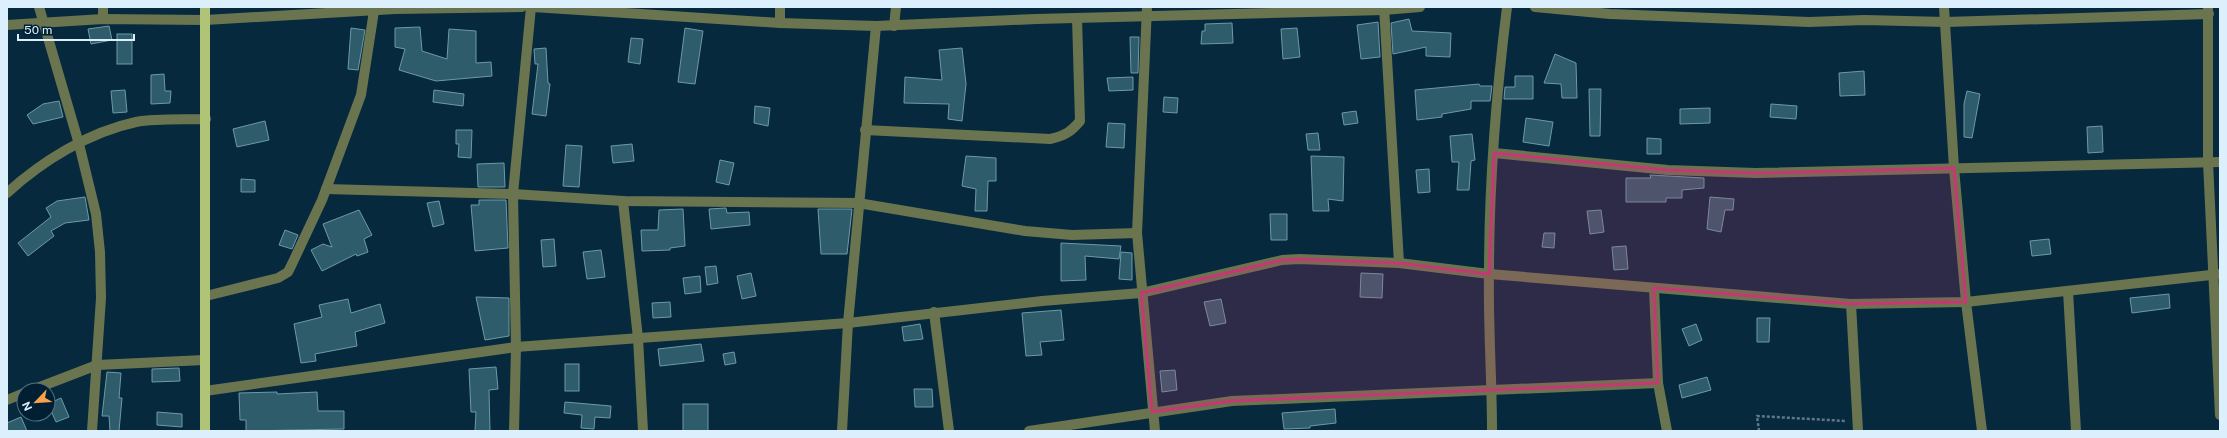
<svg xmlns="http://www.w3.org/2000/svg" width="2227" height="438" viewBox="0 0 2227 438" font-family="'Public Sans',sans-serif">
  <style>
    .building { fill: #2f5c6b; stroke: #6c9aa9 }
    .lines { fill: none; stroke-linecap: round; stroke-linejoin: round }
    .path { stroke: #5c788a; stroke-width: 2.5; stroke-dasharray: 3 2; stroke-linecap: butt }
    .minor { stroke: #6a7550; stroke-width: 10 }
    .major { stroke: #afc477; stroke-width: 10 }
    .marked { fill: #c63873; fill-opacity: 0.2; stroke: #c63873; stroke-width: 3; stroke-linejoin: round }
  </style>
  <rect width="100%" height="100%" fill="#07293e"/>
  <g class="building">
    <polygon points="1409,19 1412,31 1451,33 1450,57 1426,56 1426,47 1393,54 1391,23"/>
    <polygon points="1378,22 1380,57 1361,59 1357,25"/>
    <polygon points="1232,23 1233,43 1201,44 1202,31 1205,31 1205,24"/>
    <polygon points="109,26 112,40 91,44 88,29"/>
    <polygon points="420,27 422,51 447,59 449,29 476,31 476,63 491,62 492,76 436,81 399,70 405,49 395,47 395,28"/>
    <polygon points="351,28 365,30 358,70 348,69"/>
    <polygon points="685,28 703,31 695,84 678,82"/>
    <polygon points="1297,28 1300,57 1283,59 1281,29"/>
    <rect x="117" y="34" width="15" height="30"/>
    <polygon points="1130,37 1139,37 1138,73 1131,73"/>
    <polygon points="631,38 643,39 640,64 628,62"/>
    <polygon points="546,48 548,83 550,84 546,116 532,114 538,64 535,64 534,49"/>
    <polygon points="962,48 966,84 962,121 948,119 949,104 904,103 905,77 942,80 939,50"/>
    <polygon points="1555,54 1576,63 1577,98 1562,98 1561,84 1544,83"/>
    <polygon points="1864,71 1865,95 1840,96 1839,73"/>
    <polygon points="164,74 165,91 171,91 170,103 151,104 151,75"/>
    <polygon points="1515,76 1533,76 1533,99 1504,99 1505,87 1515,87"/>
    <polygon points="1133,77 1133,90 1109,91 1107,78"/>
    <polygon points="1479,84 1480,86 1492,86 1490,101 1471,101 1471,109 1442,114 1442,117 1417,120 1415,90"/>
    <polygon points="1589,89 1601,89 1600,136 1590,136"/>
    <polygon points="125,90 127,112 113,113 111,91"/>
    <polygon points="434,90 464,94 463,106 433,102"/>
    <polygon points="1967,91 1980,94 1972,138 1964,137 1964,104"/>
    <polygon points="1164,97 1178,98 1177,113 1163,112"/>
    <polygon points="59,101 63,117 33,124 27,115 43,104"/>
    <polygon points="1771,104 1797,106 1796,119 1770,117"/>
    <polygon points="755,106 770,108 768,126 754,123"/>
    <polygon points="1710,108 1710,123 1680,124 1680,109"/>
    <polygon points="1356,111 1358,123 1344,125 1342,113"/>
    <polygon points="1526,118 1553,122 1549,146 1523,142"/>
    <polygon points="265,121 269,140 237,147 233,129"/>
    <polygon points="1108,123 1125,124 1124,148 1106,147"/>
    <polygon points="2102,126 2103,152 2088,153 2087,127"/>
    <polygon points="456,130 472,130 471,158 458,157 459,144 456,144"/>
    <polygon points="1318,133 1320,150 1308,150 1306,134"/>
    <polygon points="1472,134 1475,160 1471,161 1469,190 1457,190 1459,162 1452,162 1450,136"/>
    <polygon points="1647,138 1661,139 1661,154 1647,154"/>
    <polygon points="632,144 634,161 613,163 611,146"/>
    <polygon points="566,145 582,146 579,187 563,186"/>
    <polygon points="966,156 996,158 996,181 988,181 987,211 975,211 976,189 962,186"/>
    <polygon points="1311,156 1344,157 1343,201 1328,199 1329,211 1313,211"/>
    <polygon points="720,160 734,163 729,185 716,182"/>
    <polygon points="504,163 505,187 478,187 477,164"/>
    <polygon points="1429,169 1430,192 1418,193 1416,170"/>
    <polygon points="1650,175 1704,178 1704,188 1682,190 1682,198 1666,198 1666,202 1626,202 1626,178 1651,178"/>
    <polygon points="241,179 255,180 255,192 241,192"/>
    <polygon points="85,197 89,220 65,223 51,231 54,236 28,256 18,243 51,217 46,208 57,201"/>
    <polygon points="1710,197 1734,199 1733,210 1725,210 1721,232 1707,229"/>
    <polygon points="479,200 506,200 508,248 475,251 471,205 479,205"/>
    <polygon points="439,201 444,224 433,227 427,203"/>
    <polygon points="726,208 727,213 749,212 750,225 711,229 709,209"/>
    <polygon points="683,209 685,246 670,248 670,250 642,251 641,230 658,230 659,210"/>
    <polygon points="818,209 852,209 847,254 821,254"/>
    <polygon points="359,210 372,235 364,239 368,252 357,256 356,254 322,271 311,250 323,244 332,247 323,224"/>
    <polygon points="1601,210 1604,232 1590,234 1587,211"/>
    <polygon points="1270,214 1287,214 1287,240 1271,240"/>
    <polygon points="285,230 298,235 292,249 279,245"/>
    <polygon points="1544,233 1555,233 1554,248 1542,247"/>
    <polygon points="554,239 556,266 543,267 541,240"/>
    <polygon points="2049,239 2051,254 2032,256 2030,241"/>
    <polygon points="1061,243 1121,246 1119,259 1085,256 1086,280 1061,281"/>
    <polygon points="1626,246 1628,269 1614,270 1612,247"/>
    <polygon points="601,250 605,277 587,279 583,252"/>
    <polygon points="1121,252 1132,253 1132,280 1119,279"/>
    <polygon points="716,266 718,283 707,285 705,267"/>
    <polygon points="751,273 756,296 742,299 737,276"/>
    <polygon points="1361,273 1383,274 1382,298 1360,297"/>
    <polygon points="700,276 701,292 685,294 683,278"/>
    <polygon points="2169,294 2170,308 2132,313 2130,298"/>
    <polygon points="476,297 509,298 509,336 485,340"/>
    <polygon points="348,299 351,313 380,304 385,323 355,332 357,346 315,354 316,361 301,363 294,324 322,317 319,305"/>
    <polygon points="1221,299 1226,323 1210,326 1204,302"/>
    <polygon points="670,302 671,317 653,318 652,303"/>
    <polygon points="1061,310 1064,340 1040,342 1042,355 1026,356 1022,313"/>
    <polygon points="1757,318 1770,318 1769,342 1757,342"/>
    <polygon points="920,324 923,339 904,341 902,327"/>
    <polygon points="1696,324 1702,340 1689,346 1682,329"/>
    <polygon points="701,344 704,361 660,366 658,349"/>
    <polygon points="734,352 736,363 725,365 723,354"/>
    <rect x="565" y="364" width="14" height="27"/>
    <polygon points="496,367 498,389 489,390 490,431 475,431 476,412 471,412 469,369"/>
    <polygon points="179,368 180,381 152,382 152,369"/>
    <polygon points="1175,370 1177,390 1162,392 1160,371"/>
    <polygon points="107,372 121,373 119,398 122,398 119,431 110,431 109,416 102,416"/>
    <polygon points="1707,377 1711,390 1682,398 1679,385"/>
    <polygon points="914,389 932,389 933,407 915,407"/>
    <polygon points="277,392 277,394 317,392 318,411 344,411 344,429 246,431 246,420 240,420 239,393"/>
    <polygon points="61,398 69,417 56,422 48,404"/>
    <polygon points="565,402 611,406 610,418 595,417 594,429 581,428 582,415 564,413"/>
    <rect x="683" y="404" width="25" height="27"/>
    <polygon points="1335,409 1336,423 1310,426 1310,428 1284,429 1282,413"/>
    <polygon points="157,412 182,414 182,427 157,425"/>
    <polygon points="21,417 27,431 7,431 7,423"/>
  </g>
  <g class="lines">
    <polyline class="path" points="1759,431 1757,416 1846,421"/>
    <g class="minor">
      <polyline points="39,7 79,144 96,214 100,252 101,298 92,431"/>
      <polyline points="103,7 103,19"/>
      <polyline points="533,7 780,23 876,26 1036,19 1384,10 1420,7"/>
      <polyline points="1147,7 1137,233 1155,431"/>
      <polyline points="1384,7 1399,263"/>
      <polyline points="1535,7 1610,14 1809,22 1864,20 1946,22 2209,14"/>
      <polyline points="1944,7 1954,168 1966,302 1982,431"/>
      <polyline points="2208,7 2208,162 2220,415"/>
      <polyline points="780,23 780,7"/>
      <polyline points="7,25 103,19 205,20 395,9 522,7"/>
      <polyline points="894,26 896,7"/>
      <path d="M865 130 1050 139C1064 136 1071 132 1080 121L1077 18"/>
      <polyline points="1494,153 1668,170 1756,173 2220,162"/>
      <polyline points="326,189 513,194 623,201 858,203 1025,231 1072,235 1137,233"/>
      <path d="M7 193C42 161 89 132 136 122 158 118 184 120 206 119"/>
      <polyline points="623,201 638,338 643,431"/>
      <polyline points="1654,288 1658,383 1667,431"/>
      <polyline points="2068,291 2076,431"/>
      <polyline points="206,296 278,278 288,272 292,264 322,200 361,95 374,11"/>
      <polyline points="1851,304 1858,431"/>
      <polyline points="934,312 949,431"/>
      <polyline points="32,390 97,365 204,360"/>
      <polyline points="205,391 516,347 848,323 1042,301 1141,293 1282,260 1299,259 1399,263 1489,274 1851,304 1966,302 2220,274"/>
      <polyline points="7,400 24,393"/>
      <polyline points="514,431 516,347 513,194 531,7"/>
      <polyline points="842,431 848,323 876,26"/>
      <polyline points="1029,431 1232,401 1658,383"/>
      <path d="M1492 431C1492 378 1488 326 1489 273 1489 184 1496 95 1507 7"/>
    </g>
    <polyline class="major" points="205,7 205,431"/>
  </g>
  <path class="marked" d="M1494 153 1668 170 1756 173 1954 168 1966 302 1851 304 1654 288 1658 383 1232 401 1152 412 1141 293 1282 260 1299 259 1399 263 1489 274Z"/>
  <rect width="2227" height="438" fill="none" stroke="#dceffd" stroke-width="16"/>
  <g transform="translate(36 402) rotate(245)"><circle r="19" fill="#001f33" stroke="#587284"/>
  <path d="M0-3L7 15L0 10L-7 15Z" fill="#f9a04c"/>
  <text y="-6" font-size="11" font-weight="bold" text-anchor="middle" fill="#dceffd">N</text>
  </g>
  <path d="M18 34v6h116v-6" fill="none" stroke="#dceffd" stroke-width="2"/>
  <text x="24" y="34" font-size="12" fill="#dceffd" stroke="#001f33" stroke-width="3" paint-order="stroke">50 m</text>
</svg>
